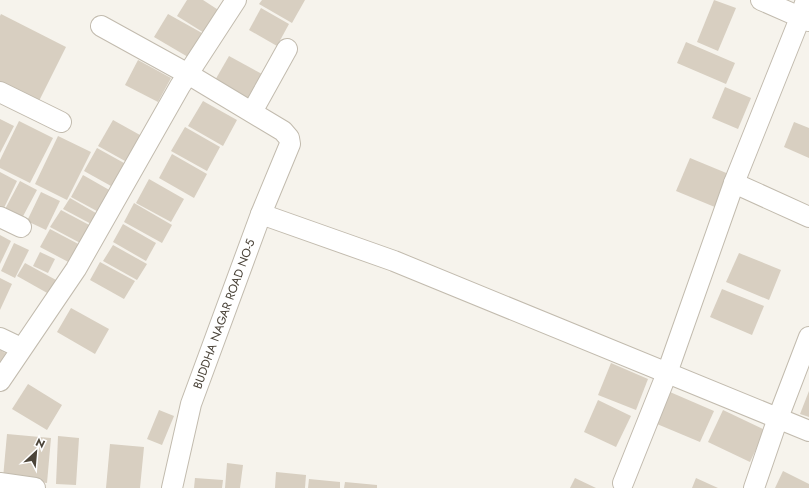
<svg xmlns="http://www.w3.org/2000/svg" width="809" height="488" viewBox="0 0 809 488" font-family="Jost,sans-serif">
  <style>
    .building { fill: #d8cfc1 }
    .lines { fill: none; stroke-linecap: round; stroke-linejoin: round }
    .minor-casing { stroke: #c2bbae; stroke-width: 22 }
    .minor { stroke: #fff; stroke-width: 20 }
    .labels { text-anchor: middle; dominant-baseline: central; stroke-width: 3; stroke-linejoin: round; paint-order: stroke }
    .street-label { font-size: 12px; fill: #4b4439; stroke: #fff }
  </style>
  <rect width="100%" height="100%" fill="#f6f3ec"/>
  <g class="building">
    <polygon points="187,0 203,0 223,13 209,36 177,16"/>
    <polygon points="262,0 305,0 292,23 259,4"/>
    <polygon points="714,0 736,8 718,51 697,42"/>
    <polygon points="261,8 289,24 277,46 249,30"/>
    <polygon points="1,14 66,47 37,105 0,86 0,16"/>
    <polygon points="168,14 202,33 188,57 154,37"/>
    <polygon points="686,42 735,63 726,84 677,63"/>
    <polygon points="229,56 262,74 247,100 214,82"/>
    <polygon points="138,60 171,78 158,102 125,85"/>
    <polygon points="725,87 751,98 738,129 712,118"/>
    <polygon points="203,101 237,120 223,146 188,126"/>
    <polygon points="0,119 14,126 0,153"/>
    <polygon points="113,120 149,140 134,166 98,146"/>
    <polygon points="19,121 53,138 30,183 0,168 0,160"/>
    <polygon points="794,122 809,128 809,158 784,147"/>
    <polygon points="185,127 220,147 207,171 171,151"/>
    <polygon points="58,136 91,152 67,200 35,184"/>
    <polygon points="97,148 133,168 120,191 84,171"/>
    <polygon points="172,154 207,174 194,198 159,178"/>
    <polygon points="690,158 736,177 722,210 676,191"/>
    <polygon points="0,172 17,181 2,212 0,211"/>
    <polygon points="83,175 118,195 106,216 71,197"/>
    <polygon points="149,179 184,199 171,222 136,203"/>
    <polygon points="20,181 37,190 21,220 4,211"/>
    <polygon points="41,192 60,201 46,230 27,221"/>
    <polygon points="70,198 101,216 95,226 63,209"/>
    <polygon points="134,203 172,225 162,243 124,222"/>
    <polygon points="61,210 93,227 84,245 50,227"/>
    <polygon points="123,224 156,243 146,261 113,242"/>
    <polygon points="50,229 84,247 74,265 40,247"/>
    <polygon points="0,235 11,241 0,264"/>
    <polygon points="14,243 29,250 15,278 1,271"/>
    <polygon points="113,245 147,264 137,280 103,261"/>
    <polygon points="40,252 55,259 48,273 33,266"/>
    <polygon points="739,253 781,270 769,300 726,282"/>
    <polygon points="100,262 135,281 124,299 90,280"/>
    <polygon points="25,263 56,280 49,294 17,276"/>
    <polygon points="0,278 12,284 0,310"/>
    <polygon points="722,289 764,306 752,335 710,317"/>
    <polygon points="71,308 109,329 95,354 57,332"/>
    <polygon points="0,350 7,354 0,368"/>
    <polygon points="611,363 648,379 636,410 598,395"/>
    <polygon points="28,384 62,405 47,430 12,409"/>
    <polygon points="809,391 809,417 800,414"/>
    <polygon points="670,392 714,411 700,442 657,424"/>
    <polygon points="598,400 631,416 616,447 584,432"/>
    <polygon points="159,410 174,416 162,445 147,439"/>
    <polygon points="723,410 765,430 750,462 708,442"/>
    <polygon points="7,434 51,438 47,483 3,478"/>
    <polygon points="58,436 79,438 76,485 56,484"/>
    <polygon points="110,444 144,447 140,488 106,488"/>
    <polygon points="227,463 243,465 240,488 225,488"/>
    <polygon points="783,471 809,484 809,488 775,488"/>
    <polygon points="276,472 306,475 305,488 275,488"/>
    <polygon points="195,478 223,480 222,488 194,488"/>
    <polygon points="575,478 596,488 570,488"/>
    <polygon points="696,478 718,488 692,488"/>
    <polygon points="309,479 340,482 340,488 308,488"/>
    <polygon points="345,482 377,485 377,488 344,488"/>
  </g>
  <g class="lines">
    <defs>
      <g id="minor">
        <polyline points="761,0 809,21"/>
        <polyline points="101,26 188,74 283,131 289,138 290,144 261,214 191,404 172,488"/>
        <polyline points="0,92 61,122"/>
        <polyline points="252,112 287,49"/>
        <polyline points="734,183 809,217"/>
        <polyline points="261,214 394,261 809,431"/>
        <polyline points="0,217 21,227"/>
        <polyline points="0,338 21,348"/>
        <polyline points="0,381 76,269 180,86 236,0"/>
        <polyline points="0,483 35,488"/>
        <polyline points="623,483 667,373 734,183 800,18 806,0"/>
        <polyline points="754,488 778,418 809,337"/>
      </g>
    </defs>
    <use href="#minor" class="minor-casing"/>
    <use href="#minor" class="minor"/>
  </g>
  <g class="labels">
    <g class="street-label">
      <text transform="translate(224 314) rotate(-70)">BUDDHA NAGAR ROAD NO-5</text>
    </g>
  </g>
  <g transform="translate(36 452) rotate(26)" stroke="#ffffff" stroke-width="3" paint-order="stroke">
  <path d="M0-3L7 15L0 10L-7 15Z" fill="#4b4439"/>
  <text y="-6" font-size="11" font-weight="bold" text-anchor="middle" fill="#4b4439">N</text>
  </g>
</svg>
